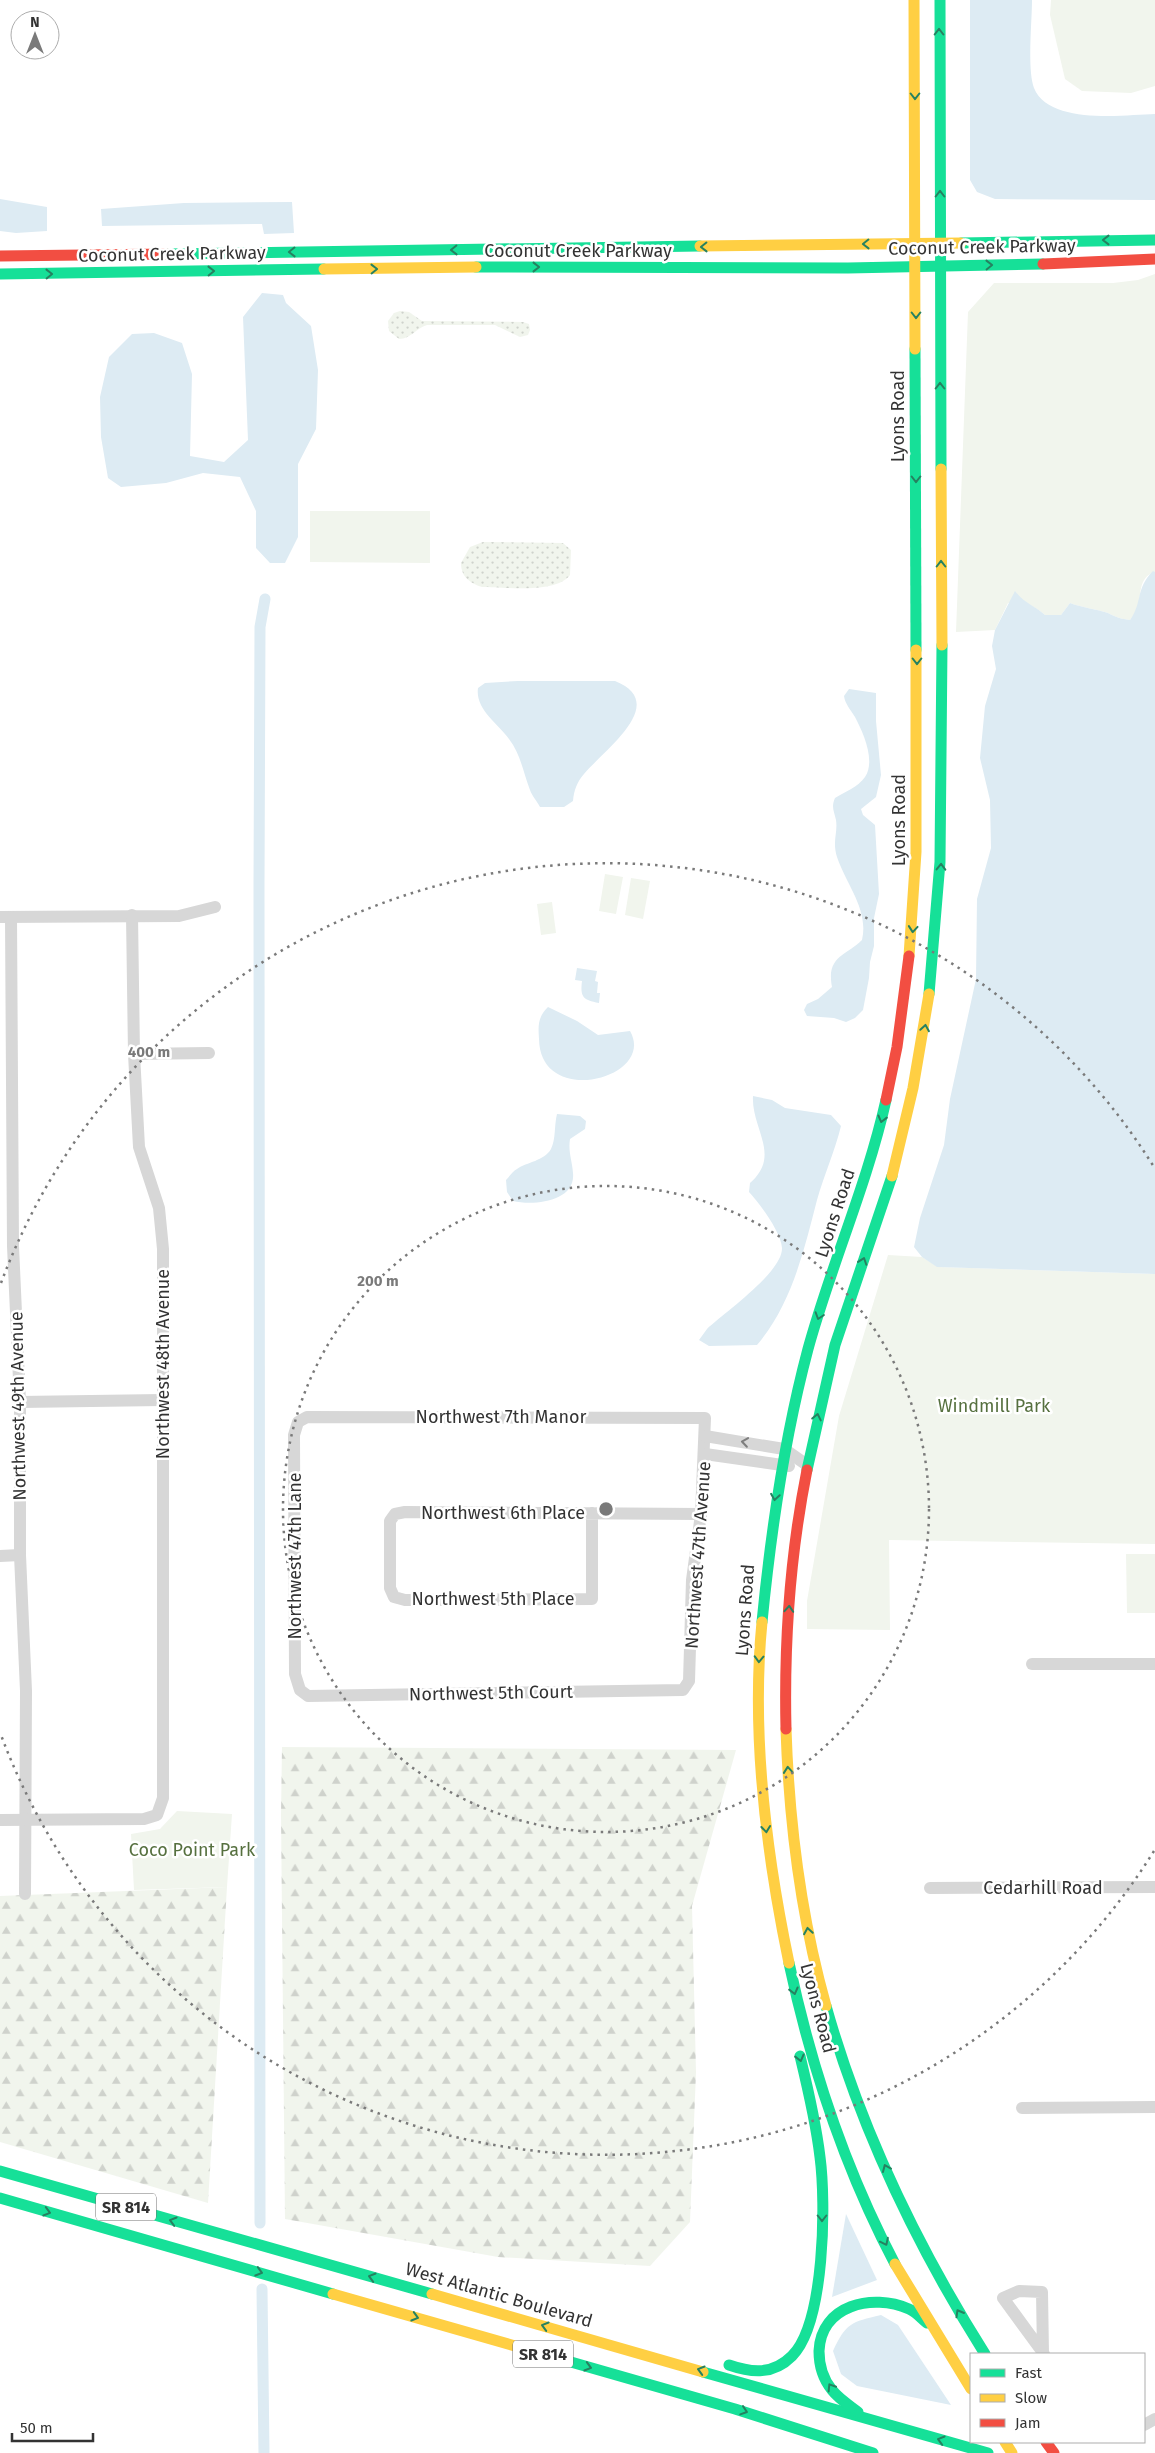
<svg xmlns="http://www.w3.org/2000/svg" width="1155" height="2453" viewBox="0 0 1155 2453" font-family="'Fira Sans',sans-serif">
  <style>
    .grass { fill: url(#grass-dots) }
    .forest { fill: url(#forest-firs) }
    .green { fill: #f1f5ed }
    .water { fill: #ddebf3 }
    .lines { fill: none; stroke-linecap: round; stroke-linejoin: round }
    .canal { stroke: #ddebf3; stroke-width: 11 }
    .street { stroke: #d7d7d7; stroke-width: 12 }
    .fast { stroke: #16e098; stroke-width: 11 }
    .slow { stroke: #ffcf43; stroke-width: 11 }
    .jam { stroke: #f24e42; stroke-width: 11 }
    .oneway { stroke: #268160 }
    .oneway2 { stroke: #7d7d7d }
    .ring { fill: none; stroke: #7a7a7a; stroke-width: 2.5; stroke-dasharray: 2.5 5 }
    .labels { text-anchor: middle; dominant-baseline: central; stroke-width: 5; stroke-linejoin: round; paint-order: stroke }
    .shield { fill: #fff; stroke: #707070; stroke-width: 1 }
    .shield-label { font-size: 16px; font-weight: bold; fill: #333 }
    .street-label { font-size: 18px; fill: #333; stroke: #fff }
    .park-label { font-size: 18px; fill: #56703f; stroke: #fff }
    .centre { fill: #7a7a7a; stroke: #fff; stroke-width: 2.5 }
    .ring-label { font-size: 15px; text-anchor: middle; font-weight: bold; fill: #7a7a7a; stroke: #fff; stroke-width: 5; stroke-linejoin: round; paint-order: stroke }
  </style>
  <defs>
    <pattern id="grass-dots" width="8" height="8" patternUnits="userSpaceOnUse" patternTransform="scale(1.25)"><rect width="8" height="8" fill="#f1f5ed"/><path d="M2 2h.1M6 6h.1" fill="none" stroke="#cfd2cc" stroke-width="1.8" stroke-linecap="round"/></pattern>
    <pattern id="forest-firs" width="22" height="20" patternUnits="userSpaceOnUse" patternTransform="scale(1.25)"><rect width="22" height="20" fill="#f1f5ed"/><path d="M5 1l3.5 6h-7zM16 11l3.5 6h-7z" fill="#cfd2cc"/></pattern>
  </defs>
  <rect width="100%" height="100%" fill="#fff"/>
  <g class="grass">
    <path d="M400 311 409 312 422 321 523 322 529 324 530 330 528 335 520 337 495 325H427C416 328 411 339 399 339L389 331 388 321 394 313Z"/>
    <path d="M483 542 563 543 571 550 570 575C556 594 504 587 482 587 470 583 461 577 461 563L470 547Z"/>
  </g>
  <g class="forest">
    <polygon points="282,1747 736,1750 692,1906 696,2072 690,2222 650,2266 498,2257 285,2219 281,1815"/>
    <polygon points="227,1887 208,2203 0,2142 0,1896"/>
  </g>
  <g class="green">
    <polygon points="1051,0 1155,0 1155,86 1131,93 1082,91 1065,79 1050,15"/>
    <path d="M1155 274V572C1137 577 1142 597 1137 610 1136 613 1132 617 1130 620 1121 619 1116 617 1108 613 1097 609 1083 608 1070 603L1061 615H1045C1033 604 1023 603 1008 603L995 630 956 632 968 312 994 283H1113L1138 280Z"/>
    <polygon points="310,511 430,511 430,563 310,562"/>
    <polygon points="605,874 623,877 616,914 599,911"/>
    <polygon points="631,878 650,881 643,919 625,915"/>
    <polygon points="552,902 556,933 541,935 537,904"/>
    <polygon points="888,1255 922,1257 938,1267 1155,1274 1155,1544 889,1540 890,1630 807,1629 807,1601 839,1416"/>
    <polygon points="1126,1554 1155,1554 1155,1613 1127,1613"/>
    <polygon points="177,1811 232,1814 227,1887 134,1890 131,1834 160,1829"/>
  </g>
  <g class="water">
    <path d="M970 0H1032C1032 22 1027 69 1034 88 1049 125 1123 115 1155 114V200L995 199 977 192 970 180Z"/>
    <polygon points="0,199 47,207 47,231 16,233 0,231"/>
    <polygon points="292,202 294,233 264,234 262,224 102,226 101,209 184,203"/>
    <polygon points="262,293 283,295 286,303 311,326 318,370 316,429 298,464 298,537 285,563 270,563 256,548 256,511 240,477 203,473 166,483 121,487 108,478 101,437 100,397 109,357 132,334 154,333 182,343 192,374 190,456 224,462 248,440 243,317"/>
    <path d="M1153 571 1155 572V1274L937 1267 922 1257 914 1247 920 1218 944 1145 950 1099 976 979 977 899 991 848 990 800 980 758 985 706 996 669 992 646 995 630 1015 591C1025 604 1034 605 1045 615H1061L1070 603C1083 608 1097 609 1108 613 1116 617 1121 619 1130 620 1143 602 1135 589 1153 571Z"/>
    <path d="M518 681H615C671 703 603 751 584 774 577 782 574 790 573 801L564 807H540C537 801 532 796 530 790 523 772 521 755 509 739 497 723 475 709 478 688L485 683Z"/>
    <path d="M849 689 876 693V721L881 775 876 797 861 809 863 815 875 825 879 894 874 918V946L870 962 869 978 863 1010 855 1018 846 1022 834 1018 807 1016 804 1010 807 1004 818 999 832 987C826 956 846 956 862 940 869 910 847 886 837 857 832 841 838 833 836 820 834 811 831 807 835 798 845 792 858 787 865 777 876 761 863 732 855 717 851 710 845 704 844 696Z"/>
    <path d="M577 968 597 971 595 981 598 982 597 993H600L599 1003C583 1000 580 997 582 981L575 980Z"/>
    <path d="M548 1007 577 1021 598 1035 630 1031C657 1078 540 1109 539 1039 538 1025 538 1017 548 1007Z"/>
    <path d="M753 1096 772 1100 785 1108 831 1115 841 1126C835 1151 824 1175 817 1200 804 1250 792 1304 757 1345L709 1346 699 1340 707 1329C724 1313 783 1272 782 1248 781 1232 760 1204 749 1192L750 1183C782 1155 751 1129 753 1096Z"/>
    <path d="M557 1114 580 1116 586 1121 585 1129 570 1139C568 1152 572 1160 573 1173 576 1202 533 1206 513 1201L507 1192 506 1180C509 1177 513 1171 517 1169 527 1162 544 1161 551 1149 556 1139 554 1126 557 1114Z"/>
    <polygon points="846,2214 877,2280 832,2297"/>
    <path d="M881 2315 898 2325 951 2405 857 2386 841 2374 833 2351C846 2323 851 2322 881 2315Z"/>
  </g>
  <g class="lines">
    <g class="canal">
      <polyline points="260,2223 259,886 260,627 265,599"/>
      <polyline points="262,2289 264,2453"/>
    </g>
    <g class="street">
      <polyline points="0,917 179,916 215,907"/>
      <polyline points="11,917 13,1246 20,1402 20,1555 26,1691 25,1894"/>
      <polyline points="134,1054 209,1053"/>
      <polyline points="20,1402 162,1400"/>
      <polygon points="307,1417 705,1418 701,1514 692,1580 689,1681 683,1690 308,1696 300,1690 295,1674 294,1435 298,1422"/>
      <polyline points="705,1436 784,1449 807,1465"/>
      <polyline points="705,1454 789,1466"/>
      <polyline points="592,1513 592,1599 405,1600 394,1597 390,1588 390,1521 395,1514 405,1512 701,1514"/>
      <polyline points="0,1556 20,1555"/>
      <polyline points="1032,1664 1155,1664"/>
      <polyline points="0,1820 144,1819 157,1815 163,1798 163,1249 159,1208 139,1147 134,1054 132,915"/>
      <polyline points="930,1888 1155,1887"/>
      <polyline points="1022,2108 1155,2107"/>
      <polyline points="1043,2354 1042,2292 1019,2291 1003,2298 1044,2354"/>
      <polyline points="1144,2425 1155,2419"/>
    </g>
    <g class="fast">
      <polyline points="940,0 941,469"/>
      <polyline points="961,243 1155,240"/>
      <polyline points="167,254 700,246"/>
      <polyline points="476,267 848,268 1043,264"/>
      <polyline points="0,274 324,269"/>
      <polyline points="915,349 916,650"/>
      <polyline points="929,994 940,862 942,645"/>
      <polyline points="807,1470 835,1345 892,1176"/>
      <path d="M762 1622C771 1530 784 1439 808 1349 831 1265 867 1185 886 1100"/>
      <path d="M789 1963C811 2066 846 2171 895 2264"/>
      <path d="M826 2006C861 2130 917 2246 985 2354"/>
      <polyline points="0,2171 432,2294"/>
      <polyline points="0,2198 333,2294"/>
      <polyline points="536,2352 735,2409 873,2453"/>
      <path d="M729 2365C752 2373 773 2375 792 2356 825 2323 826 2202 820 2157 816 2123 808 2089 800 2056"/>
      <polyline points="703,2372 988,2453"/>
      <path d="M858 2412C849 2405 839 2399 832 2390 823 2379 819 2365 819 2351 821 2305 872 2293 909 2309 916 2312 921 2318 927 2323"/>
    </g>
    <g class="slow">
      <polyline points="914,0 915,349"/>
      <polyline points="700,246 961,243"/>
      <polyline points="324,269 476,267"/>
      <polyline points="941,469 942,645"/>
      <polyline points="909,956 916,852 916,650"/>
      <polyline points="892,1176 913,1088 929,994"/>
      <path d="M762 1622C751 1734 766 1853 789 1963"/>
      <path d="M786 1729C789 1822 801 1917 826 2006"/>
      <polyline points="895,2264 971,2389"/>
      <polyline points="333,2294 536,2352"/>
      <polyline points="432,2294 703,2372"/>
      <polyline points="1005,2442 1012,2453"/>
    </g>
    <g class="jam">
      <polyline points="0,256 167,254"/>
      <polyline points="1043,264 1155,259"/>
      <polyline points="886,1100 897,1047 909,956"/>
      <path d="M786 1729C784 1642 790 1555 807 1470"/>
      <polyline points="1046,2442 1054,2453"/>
    </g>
  </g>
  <defs><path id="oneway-chevron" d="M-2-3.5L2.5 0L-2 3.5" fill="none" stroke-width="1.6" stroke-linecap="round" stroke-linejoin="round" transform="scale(1.25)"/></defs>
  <g class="oneway">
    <use href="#oneway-chevron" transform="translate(939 32) rotate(-90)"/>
    <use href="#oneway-chevron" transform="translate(915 96) rotate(90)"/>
    <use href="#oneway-chevron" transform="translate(940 194) rotate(-90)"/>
    <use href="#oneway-chevron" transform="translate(1106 240) rotate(-180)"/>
    <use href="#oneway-chevron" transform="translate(866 244) rotate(179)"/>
    <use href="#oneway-chevron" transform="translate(704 247) rotate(179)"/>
    <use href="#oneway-chevron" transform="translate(454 250) rotate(179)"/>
    <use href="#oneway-chevron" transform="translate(292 252) rotate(179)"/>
    <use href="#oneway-chevron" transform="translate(989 265) rotate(-1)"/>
    <use href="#oneway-chevron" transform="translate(536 267)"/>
    <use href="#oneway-chevron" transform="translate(374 269) rotate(-1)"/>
    <use href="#oneway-chevron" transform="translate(211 271) rotate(-1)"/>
    <use href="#oneway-chevron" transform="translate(49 274) rotate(-1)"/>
    <use href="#oneway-chevron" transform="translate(916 315) rotate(90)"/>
    <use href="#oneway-chevron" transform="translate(940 386) rotate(-90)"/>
    <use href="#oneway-chevron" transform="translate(916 479) rotate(90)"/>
    <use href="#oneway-chevron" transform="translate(941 564) rotate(-90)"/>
    <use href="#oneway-chevron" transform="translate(917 661) rotate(90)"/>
    <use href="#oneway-chevron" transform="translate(941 867) rotate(-89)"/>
    <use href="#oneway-chevron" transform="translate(913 929) rotate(95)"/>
    <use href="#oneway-chevron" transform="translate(925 1028) rotate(-81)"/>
    <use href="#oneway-chevron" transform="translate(882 1119) rotate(104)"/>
    <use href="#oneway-chevron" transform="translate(863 1261) rotate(-71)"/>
    <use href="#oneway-chevron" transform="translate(819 1316) rotate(108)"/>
    <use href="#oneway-chevron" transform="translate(817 1417) rotate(-78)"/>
    <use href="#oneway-chevron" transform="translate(775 1497) rotate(99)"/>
    <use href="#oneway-chevron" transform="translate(789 1609) rotate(-86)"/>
    <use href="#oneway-chevron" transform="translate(759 1659) rotate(92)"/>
    <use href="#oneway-chevron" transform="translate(788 1770) rotate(-95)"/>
    <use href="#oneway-chevron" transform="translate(766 1829) rotate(84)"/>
    <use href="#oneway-chevron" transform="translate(808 1931) rotate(-99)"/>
    <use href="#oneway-chevron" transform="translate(794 1991) rotate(76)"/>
    <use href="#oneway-chevron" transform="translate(800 2058) rotate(76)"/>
    <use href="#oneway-chevron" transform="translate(886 2168) rotate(-113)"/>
    <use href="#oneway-chevron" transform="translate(47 2212) rotate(16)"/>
    <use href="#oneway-chevron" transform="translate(822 2218) rotate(90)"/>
    <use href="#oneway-chevron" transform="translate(173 2221) rotate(-164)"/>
    <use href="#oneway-chevron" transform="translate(885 2242) rotate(64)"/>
    <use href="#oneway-chevron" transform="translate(259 2272) rotate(16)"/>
    <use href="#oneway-chevron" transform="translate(372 2277) rotate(-164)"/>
    <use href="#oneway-chevron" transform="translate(959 2313) rotate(-120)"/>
    <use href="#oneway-chevron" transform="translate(415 2317) rotate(16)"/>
    <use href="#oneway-chevron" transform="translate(545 2326) rotate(-164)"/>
    <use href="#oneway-chevron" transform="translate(588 2367) rotate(16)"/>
    <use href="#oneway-chevron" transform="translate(701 2370) rotate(-164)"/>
    <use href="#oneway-chevron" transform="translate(831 2387) rotate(-122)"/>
    <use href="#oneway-chevron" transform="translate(744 2411) rotate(18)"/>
    <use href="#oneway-chevron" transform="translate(941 2440) rotate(-164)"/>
  </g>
  <use class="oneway2" href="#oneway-chevron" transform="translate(745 1442) rotate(-172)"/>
  <g class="ring">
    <circle cx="606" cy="1509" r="323"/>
    <path d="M1154 1851A646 646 0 0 1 1 1735M1 1283A646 646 0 0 1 1154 1167"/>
  </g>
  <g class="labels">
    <g class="shield">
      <rect x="96" y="2193.5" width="60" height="27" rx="4"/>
      <rect x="513" y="2340.5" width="60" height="27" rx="4"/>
    </g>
    <g class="shield-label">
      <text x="126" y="2207">SR 814</text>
      <text x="543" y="2354">SR 814</text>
    </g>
    <g class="street-label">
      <text transform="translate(982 247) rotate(-1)">Coconut Creek Parkway</text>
      <text x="578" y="251">Coconut Creek Parkway</text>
      <text transform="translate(172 254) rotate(-1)">Coconut Creek Parkway</text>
      <text transform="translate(898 416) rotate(-90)">Lyons Road</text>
      <text transform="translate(899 820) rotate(-90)">Lyons Road</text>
      <text transform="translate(835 1213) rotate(-72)">Lyons Road</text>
      <text transform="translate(163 1364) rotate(-90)">Northwest 48th Avenue</text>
      <text transform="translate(18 1406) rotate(-91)">Northwest 49th Avenue</text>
      <text x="501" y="1417">Northwest 7th Manor</text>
      <text x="503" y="1513">Northwest 6th Place</text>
      <text transform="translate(698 1555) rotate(-86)">Northwest 47th Avenue</text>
      <text transform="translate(295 1556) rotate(-90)">Northwest 47th Lane</text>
      <text x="493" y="1599">Northwest 5th Place</text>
      <text transform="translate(745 1610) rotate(-86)">Lyons Road</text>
      <text transform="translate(491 1693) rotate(-1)">Northwest 5th Court</text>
      <text x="1043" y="1888">Cedarhill Road</text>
      <text transform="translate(818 2008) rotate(75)">Lyons Road</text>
      <text transform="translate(499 2295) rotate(16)">West Atlantic Boulevard</text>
    </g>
    <g class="park-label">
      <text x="994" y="1406">Windmill Park</text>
      <text x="192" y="1850">Coco Point Park</text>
    </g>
  </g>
  <circle cx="606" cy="1509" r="8" class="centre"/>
  <g class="ring-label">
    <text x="149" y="1057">400 m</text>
    <text x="378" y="1286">200 m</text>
  </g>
  <rect x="970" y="2353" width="175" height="90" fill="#ffffff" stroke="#adadad"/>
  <rect x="980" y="2369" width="25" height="8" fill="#16e098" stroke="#adadad"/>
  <text x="1015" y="2378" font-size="15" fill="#333333">Fast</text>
  <rect x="980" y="2394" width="25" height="8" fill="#ffcf43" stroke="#adadad"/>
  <text x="1015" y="2403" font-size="15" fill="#333333">Slow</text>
  <rect x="980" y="2419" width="25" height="8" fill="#f24e42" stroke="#adadad"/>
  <text x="1015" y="2428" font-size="15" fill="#333333">Jam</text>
  <g transform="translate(35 35)"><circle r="24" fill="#ffffff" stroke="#adadad"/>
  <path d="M0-4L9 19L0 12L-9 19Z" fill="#7a7a7a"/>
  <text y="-8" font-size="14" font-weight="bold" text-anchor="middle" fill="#333333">N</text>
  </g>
  <path d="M12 2433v8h81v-8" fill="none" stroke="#333333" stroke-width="2.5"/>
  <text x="20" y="2433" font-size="15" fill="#333333" stroke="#ffffff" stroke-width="4" paint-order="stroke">50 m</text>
</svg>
